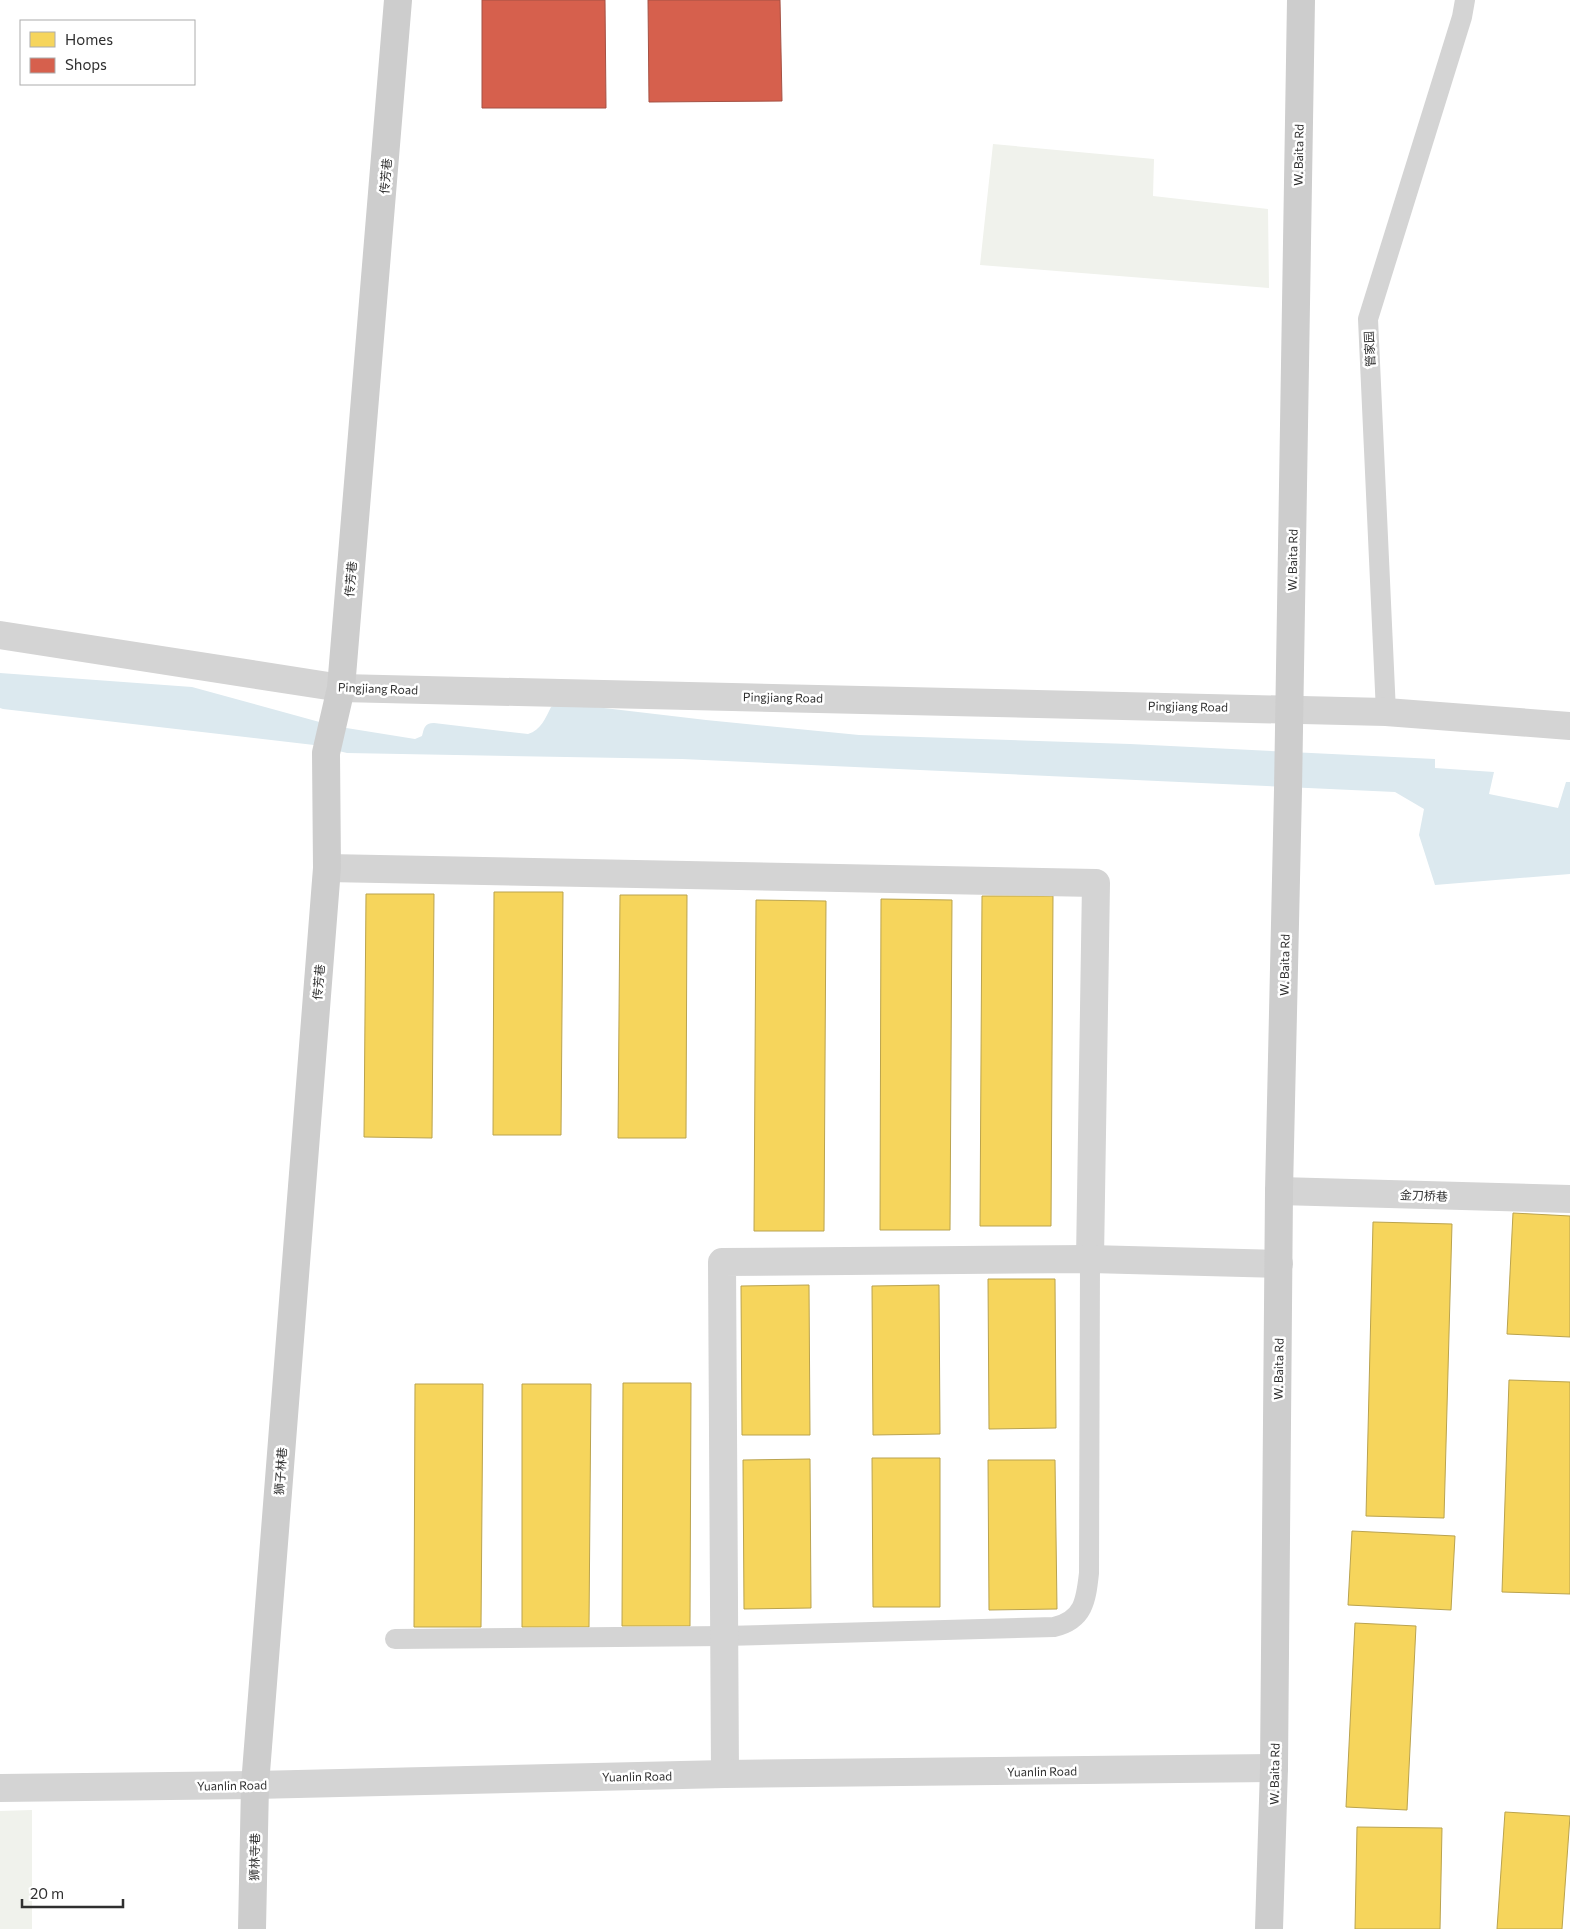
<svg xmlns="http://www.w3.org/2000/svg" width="1570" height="1929" viewBox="0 0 1570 1929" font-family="Commissioner,'Noto Sans SC',sans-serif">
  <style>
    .green { fill: #f0f2ec }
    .water { fill: #dce9ef }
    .homes { fill: #f6d55c; stroke: #baa34e }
    .shops { fill: #d6604d; stroke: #a45144 }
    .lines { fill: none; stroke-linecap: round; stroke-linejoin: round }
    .lane { stroke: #d4d4d4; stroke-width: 20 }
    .street { stroke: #d4d4d4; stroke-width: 28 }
    .secondary { stroke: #cdcdcd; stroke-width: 28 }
    .labels { text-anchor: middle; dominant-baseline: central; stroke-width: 5; stroke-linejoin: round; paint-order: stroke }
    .street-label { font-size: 12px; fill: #2f2f2f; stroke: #fff }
  </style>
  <rect width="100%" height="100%" fill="#fff"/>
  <g class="green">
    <polygon points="993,144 1154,159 1153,196 1268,209 1269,288 980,265"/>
    <polygon points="32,1810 32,1929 0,1929 0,1811"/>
  </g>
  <path class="water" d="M0 673 192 687 334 726 415 739 422 736C424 729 424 723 434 723L528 734C541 730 545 719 551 707L559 704H570L706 720 859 735 1130 744 1435 759V768L1494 772 1489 794 1558 808 1566 782H1570V874L1435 885 1419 835 1424 809 1395 792 682 759 347 753 314 745 3 709 0 708Z"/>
  <g class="homes">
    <polygon points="494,892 563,892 561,1135 493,1135"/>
    <polygon points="366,894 434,894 432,1138 364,1137"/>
    <polygon points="620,895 687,895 686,1138 618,1138"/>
    <polygon points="982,896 1053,896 1051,1226 980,1226"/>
    <polygon points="881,899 952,900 950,1230 880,1230"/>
    <polygon points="756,900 826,901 824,1231 754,1231"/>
    <polygon points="1513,1213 1570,1216 1570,1337 1507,1334"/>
    <polygon points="1373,1222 1452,1224 1444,1518 1366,1516"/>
    <polygon points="988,1279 1055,1279 1056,1428 989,1429"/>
    <polygon points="809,1285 810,1435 742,1435 741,1286"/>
    <polygon points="939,1285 940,1434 873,1435 872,1286"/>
    <polygon points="1509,1380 1570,1382 1570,1594 1502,1592"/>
    <polygon points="623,1383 691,1383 690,1626 622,1626"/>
    <polygon points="415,1384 483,1384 481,1627 414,1627"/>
    <polygon points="522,1384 591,1384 589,1627 522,1627"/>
    <polygon points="872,1458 940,1458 940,1607 873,1607"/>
    <polygon points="810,1459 811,1608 744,1609 743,1460"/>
    <polygon points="988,1460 1055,1460 1057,1609 989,1610"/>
    <polygon points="1352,1531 1455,1536 1451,1610 1348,1605"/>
    <polygon points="1355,1623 1416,1626 1407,1810 1346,1807"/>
    <polygon points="1505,1812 1570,1816 1562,1929 1497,1929"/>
    <polygon points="1357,1827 1442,1828 1440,1929 1355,1929"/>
  </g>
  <g class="shops">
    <polygon points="482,0 605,0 606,108 482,108"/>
    <polygon points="648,0 780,0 782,101 649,102"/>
  </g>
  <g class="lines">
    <g class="lane">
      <polyline points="1386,712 1368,319 1462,17 1465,0"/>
      <path d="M395 1639 725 1636 1054 1627C1084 1620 1086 1600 1089 1573L1090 1259"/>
    </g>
    <g class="street">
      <polyline points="0,635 341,688 1386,712 1570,726"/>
      <polyline points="327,868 1096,883 1090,1259"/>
      <polyline points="1279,1191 1570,1199"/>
      <polyline points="725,1774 722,1262 1090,1259 1279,1264"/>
      <polyline points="0,1788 255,1785 725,1774 1274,1768"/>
    </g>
    <g class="secondary">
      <polyline points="252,1929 255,1785 327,868 326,753 341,688 398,0"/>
      <polyline points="1269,1929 1274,1768 1279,1191 1288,790 1301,0"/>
    </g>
  </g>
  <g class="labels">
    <g class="street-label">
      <text transform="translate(1298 155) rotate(-89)">W. Baita Rd</text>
      <text transform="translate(385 176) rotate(-85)">传芳巷</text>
      <text transform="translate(1369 349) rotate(-93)">管家园</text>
      <text transform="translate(1292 560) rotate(-89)">W. Baita Rd</text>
      <text transform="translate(350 579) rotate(-85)">传芳巷</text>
      <text transform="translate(378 688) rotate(2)">Pingjiang Road</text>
      <text transform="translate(783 697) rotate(1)">Pingjiang Road</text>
      <text transform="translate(1188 706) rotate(1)">Pingjiang Road</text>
      <text transform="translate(1284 965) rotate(-89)">W. Baita Rd</text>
      <text transform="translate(318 982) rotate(-85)">传芳巷</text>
      <text transform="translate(1424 1195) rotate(2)">金刀桥巷</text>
      <text transform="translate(1278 1369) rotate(-89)">W. Baita Rd</text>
      <text transform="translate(280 1471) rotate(-86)">狮子林巷</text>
      <text transform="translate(1042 1771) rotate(-1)">Yuanlin Road</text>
      <text transform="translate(1274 1774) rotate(-89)">W. Baita Rd</text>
      <text transform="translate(637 1776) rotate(-1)">Yuanlin Road</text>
      <text transform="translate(232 1785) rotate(-1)">Yuanlin Road</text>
      <text transform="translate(254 1857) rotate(-89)">狮林寺巷</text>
    </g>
  </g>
  <rect x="20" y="20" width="175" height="65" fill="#ffffff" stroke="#acacac"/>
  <rect x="30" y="32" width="25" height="15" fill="#f6d55c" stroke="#acacac"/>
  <text x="65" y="45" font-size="15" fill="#2f2f2f">Homes</text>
  <rect x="30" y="58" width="25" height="15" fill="#d6604d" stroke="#acacac"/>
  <text x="65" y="70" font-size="15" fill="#2f2f2f">Shops</text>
  <path d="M22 1899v8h101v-8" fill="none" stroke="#2f2f2f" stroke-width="2.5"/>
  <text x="30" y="1899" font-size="15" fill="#2f2f2f" stroke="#ffffff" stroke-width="4" paint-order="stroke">20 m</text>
</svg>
